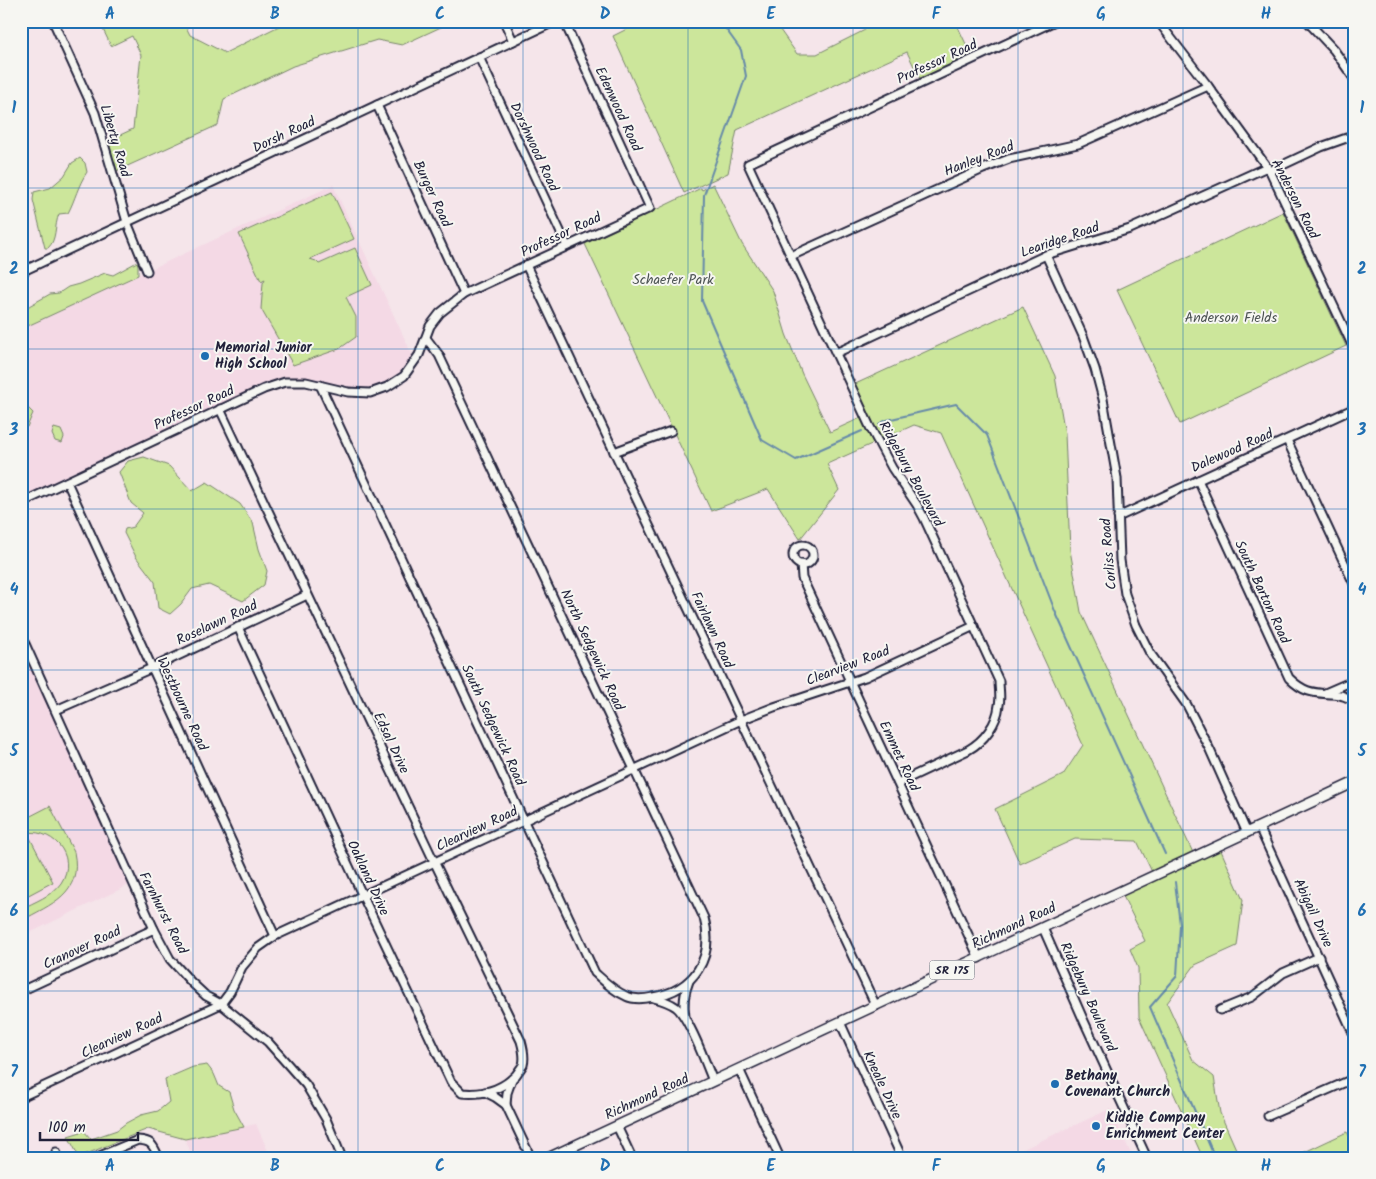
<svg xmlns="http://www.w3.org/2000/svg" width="1376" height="1179" viewBox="0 0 1376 1179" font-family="Kalam,sans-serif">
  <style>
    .built { fill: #f4d9e5 }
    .green { fill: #cce69b; stroke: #77846b }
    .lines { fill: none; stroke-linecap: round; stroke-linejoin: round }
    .stream { stroke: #668aa9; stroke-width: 2 }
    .minor-casing { stroke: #22223b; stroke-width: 11 }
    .major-casing { stroke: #22223b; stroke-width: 12 }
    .minor { stroke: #f6f6f2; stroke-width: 7 }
    .major { stroke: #f6f6f2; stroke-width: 9 }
    .grid { fill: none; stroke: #1f6fb2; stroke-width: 1; stroke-opacity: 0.55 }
    .poi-dot { fill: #1f6fb2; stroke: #f6f6f2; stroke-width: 2 }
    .labels { text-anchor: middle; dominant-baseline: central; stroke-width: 4; stroke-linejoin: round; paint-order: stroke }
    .shield { fill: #f6f6f2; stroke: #626272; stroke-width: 1 }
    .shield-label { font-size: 12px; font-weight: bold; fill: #22223b }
    .street-label { font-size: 14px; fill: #22223b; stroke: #f6f6f2 }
    .park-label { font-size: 14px; fill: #4c5353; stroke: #f6f6f2 }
    .poi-label { font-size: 14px; font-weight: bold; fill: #22223b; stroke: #f6f6f2; text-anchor: start }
    .neatline { fill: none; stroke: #1f6fb2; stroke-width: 2 }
    .grid-label { font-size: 16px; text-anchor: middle; font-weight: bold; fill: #1f6fb2 }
  </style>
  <rect width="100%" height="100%" fill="#f5e5ea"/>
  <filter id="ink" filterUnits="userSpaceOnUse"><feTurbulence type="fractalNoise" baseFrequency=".02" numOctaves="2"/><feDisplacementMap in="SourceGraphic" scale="10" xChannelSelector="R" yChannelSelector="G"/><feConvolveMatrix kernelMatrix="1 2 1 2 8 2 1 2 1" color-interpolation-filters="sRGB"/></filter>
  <g filter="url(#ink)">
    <g class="built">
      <polygon points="333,185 415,361 404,376 370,393 285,382 21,503 21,329"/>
      <polygon points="21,635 133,883 21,937"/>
      <polygon points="1110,1109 1133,1158 1004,1158 1038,1142"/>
      <polygon points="256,1124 271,1158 193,1158 185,1139"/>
    </g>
    <g class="green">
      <polygon points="99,21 183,21 190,35 225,53 289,21 454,21 402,45 377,40 293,66 224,99 218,125 112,173 103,143 133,129 141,55 132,36 111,46"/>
      <polygon points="643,21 776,21 780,30 797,54 817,54 883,21 970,21 958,27 973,59 922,83 907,52 737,130 728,173 684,193 613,36"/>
      <path d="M80 158 85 163 87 172C78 185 75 200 68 213L59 214C54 226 57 240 48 248H45L33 200 34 192 50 188 64 176 72 163Z"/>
      <polygon points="713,184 742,244 773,291 786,334 802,374 830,432 865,416 851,386 1023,307 1055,376 1065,434 1070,550 1081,612 1195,857 1219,846 1243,900 1237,946 1195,965 1167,1003 1193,1060 1214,1077 1220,1113 1240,1158 1203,1158 1139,1017 1138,968 1130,949 1145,941 1121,892 1154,876 1137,841 1075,839 1020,864 995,809 1063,775 1083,745 941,433 914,425 827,464 839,490 800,539 768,489 711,511 585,244 701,188 702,190"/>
      <polygon points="332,192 354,239 310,259 316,261 319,264 355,248 372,285 346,297 356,317 356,337 339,349 293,365 261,309 263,283 265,279 261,281 239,234"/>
      <polygon points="1283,212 1346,346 1180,424 1117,290"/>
      <polygon points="137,262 138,265 138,275 21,329 21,314 29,306 50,294 59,293 68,287 79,284 105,273 113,275"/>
      <polygon points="21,407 28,408 33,413 27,427 21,427"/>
      <polygon points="54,428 61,430 64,437 62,443 55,441 52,434"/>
      <polygon points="144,457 169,466 192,491 207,482 240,504 253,523 259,549 267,571 264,585 243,601 209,585 192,589 181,604 170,614 158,608 155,582 136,557 124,533 125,529 133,527 143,513 131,503 119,472 128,461"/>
      <path d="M50 806 74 852C83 894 51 904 21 921V909C34 902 52 896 61 883 79 856 51 825 21 834V821Z"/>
      <polygon points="30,838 53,882 21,899 21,843"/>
      <polygon points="207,1065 214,1074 219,1086 229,1092 234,1109 244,1127 185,1139 148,1129 79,1157 68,1136 84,1131 91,1139 117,1130 126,1123 141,1115 158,1111 169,1102 165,1079 193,1067"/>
      <polygon points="1347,1132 1355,1147 1355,1154 1349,1158 1292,1158"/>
    </g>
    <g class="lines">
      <g class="stream">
        <polyline points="720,21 741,50 746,76 704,195 702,301 762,440 796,460 862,431"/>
        <polyline points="879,424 887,420 956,404 987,435 1055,611 1165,854"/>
        <polyline points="1175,882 1180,925 1177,976 1150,1007 1215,1158"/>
      </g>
      <defs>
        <g id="minor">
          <polyline points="53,21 95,113 127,222 147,271"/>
          <polyline points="504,21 513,41"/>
          <polyline points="1158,21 1208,86 1270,171 1355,351"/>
          <polyline points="1307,21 1334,50 1355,80"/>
          <polyline points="479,57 567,246"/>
          <polyline points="377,105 464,294"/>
          <polyline points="1270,171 1321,147 1355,135"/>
          <polyline points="1046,255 1083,336 1095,369 1103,399 1117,478 1120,560 1125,594 1136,625 1150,653 1187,705 1210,750 1247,833"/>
          <polyline points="791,256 983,169 1009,159 1078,144 1208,86"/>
          <polyline points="526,265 876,1006"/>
          <polyline points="21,272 556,21"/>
          <polyline points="836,353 1046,255 1130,229 1267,167"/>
          <path d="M320 385 595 973C605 982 614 991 626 996 634 1000 644 999 653 997 694 990 715 958 704 918L439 355 426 338"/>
          <path d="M220 409 431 855 521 1041C523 1048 525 1058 523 1065 521 1068 518 1072 516 1075 502 1090 482 1095 462 1093L451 1082 366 903 238 627"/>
          <polyline points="1287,440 1355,586"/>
          <polyline points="614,452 671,431"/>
          <path d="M1198 480 1289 678C1307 696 1318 692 1340 695 1345 696 1350 699 1355 701"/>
          <polyline points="67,482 275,936"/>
          <polyline points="21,503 264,389 285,382 306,382 348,392 370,393 387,387 404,376 419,355 430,326 440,313 464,294 650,208 564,21"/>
          <polyline points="1118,517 1355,408"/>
          <circle cx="803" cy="555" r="10"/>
          <polyline points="801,564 802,578 979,958"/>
          <polyline points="21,635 154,929 170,959 191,982 206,996 221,1004 268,1042 306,1085 326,1119 342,1158"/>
          <polyline points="1325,693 1355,680"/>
          <polyline points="56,710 152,668 307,595"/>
          <path d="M898 783 968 750C984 741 997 724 999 705 1001 698 999 689 999 681L924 518 917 505 892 468 870 427 748 164 1055 21"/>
          <polyline points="1259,827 1355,1037"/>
          <polyline points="1043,928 1083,1019 1147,1158"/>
          <polyline points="21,991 154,929"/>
          <path d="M654 998C662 1000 669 1002 676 1007 689 1017 706 1064 713 1081"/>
          <polyline points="1220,1010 1252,997 1283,973 1319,957"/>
          <path d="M685 1017C683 1003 684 994 689 981"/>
          <polyline points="840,1022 902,1158"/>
          <polyline points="739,1069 780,1158"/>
          <polyline points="485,1092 495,1097 506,1105 531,1158"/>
          <polyline points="21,1097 221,1004 230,992 242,967 258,948 275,936 741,720 774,707 865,677 974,626"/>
          <polyline points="506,1105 507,1093 512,1079"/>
          <polyline points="1268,1116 1355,1078"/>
          <polyline points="617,1126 632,1158"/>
          <polyline points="56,1152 59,1158"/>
          <path d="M95 1158 138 1140C153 1141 153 1146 159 1158"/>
        </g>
        <polyline id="major" points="548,1158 1355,782"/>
      </defs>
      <use href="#minor" class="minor-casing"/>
      <use href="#major" class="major-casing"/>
      <use href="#minor" class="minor"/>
      <use href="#major" class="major"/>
    </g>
  </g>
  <path class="grid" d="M193 21V1158M358 21V1158M523 21V1158M688 21V1158M853 21V1158M1018 21V1158M1183 21V1158M21 188H1355M21 349H1355M21 509H1355M21 670H1355M21 830H1355M21 991H1355"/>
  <g class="poi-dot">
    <circle cx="205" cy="356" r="5"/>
    <circle cx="1055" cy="1084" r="5"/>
    <circle cx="1096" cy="1126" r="5"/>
  </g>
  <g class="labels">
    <rect class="shield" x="929.5" y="960.5" width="45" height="19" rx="4"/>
    <g class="shield-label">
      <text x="952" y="970">SR 175</text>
    </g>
    <g class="street-label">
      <text transform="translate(937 62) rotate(-25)">Professor Road</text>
      <text transform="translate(618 109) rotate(65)">Edenwood Road</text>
      <text transform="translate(284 135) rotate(-25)">Dorsh Road</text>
      <text transform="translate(115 141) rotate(73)">Liberty Road</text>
      <text transform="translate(534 147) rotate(65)">Dorshwood Road</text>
      <text transform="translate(979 159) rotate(-21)">Hanley Road</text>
      <text transform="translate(432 194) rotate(65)">Burger Road</text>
      <text transform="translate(1295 199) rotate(63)">Anderson Road</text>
      <text transform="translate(561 235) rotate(-25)">Professor Road</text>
      <text transform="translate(1060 240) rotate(-19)">Learidge Road</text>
      <text transform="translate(194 408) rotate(-25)">Professor Road</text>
      <text transform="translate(1232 451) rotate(-24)">Dalewood Road</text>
      <text transform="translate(911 474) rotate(61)">Ridgebury Boulevard</text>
      <text transform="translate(1109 554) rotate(-95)">Corliss Road</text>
      <text transform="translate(1262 592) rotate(65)">South Barton Road</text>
      <text transform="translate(217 623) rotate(-25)">Roselawn Road</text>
      <text transform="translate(712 630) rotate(65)">Fairlawn Road</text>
      <text transform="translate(592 650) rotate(65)">North Sedgewick Road</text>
      <text transform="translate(848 666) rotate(-21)">Clearview Road</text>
      <text transform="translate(182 704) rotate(65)">Westbourne Road</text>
      <text transform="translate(493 725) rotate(65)">South Sedgewick Road</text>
      <text transform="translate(391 743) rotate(65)">Edsal Drive</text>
      <text transform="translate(899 756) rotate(65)">Emmet Road</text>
      <text transform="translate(477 829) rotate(-25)">Clearview Road</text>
      <text transform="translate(368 878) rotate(65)">Oakland Drive</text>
      <text transform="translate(163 913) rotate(63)">Farnhurst Road</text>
      <text transform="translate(1313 913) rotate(65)">Abigail Drive</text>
      <text transform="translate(1014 926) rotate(-25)">Richmond Road</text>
      <text transform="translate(82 948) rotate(-25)">Cranover Road</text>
      <text transform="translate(1088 997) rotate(66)">Ridgebury Boulevard</text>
      <text transform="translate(122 1036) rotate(-25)">Clearview Road</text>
      <text transform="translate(882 1085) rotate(65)">Kneale Drive</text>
      <text transform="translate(647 1097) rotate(-25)">Richmond Road</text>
    </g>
    <g class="park-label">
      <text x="673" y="280">Schaefer Park</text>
      <text x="1231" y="318">Anderson Fields</text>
    </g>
    <g class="poi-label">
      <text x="215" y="348">Memorial Junior<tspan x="215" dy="16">High School</tspan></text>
      <text x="1065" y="1076">Bethany<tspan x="1065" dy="16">Covenant Church</tspan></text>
      <text x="1106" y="1118">Kiddie Company<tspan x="1106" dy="16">Enrichment Center</tspan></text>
    </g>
  </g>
  <rect width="1376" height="1179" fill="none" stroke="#f6f6f2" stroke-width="55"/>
  <path d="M40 1132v8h98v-8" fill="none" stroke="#22223b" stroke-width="2.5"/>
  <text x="48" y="1132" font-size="15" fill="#22223b" stroke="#f6f6f2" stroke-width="4" paint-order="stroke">100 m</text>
  <rect x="28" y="28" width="1320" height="1124" class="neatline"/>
  <g class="grid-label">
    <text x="110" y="19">A</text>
    <text x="275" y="19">B</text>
    <text x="440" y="19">C</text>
    <text x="605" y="19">D</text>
    <text x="771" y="19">E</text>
    <text x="936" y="19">F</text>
    <text x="1101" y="19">G</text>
    <text x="1266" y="19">H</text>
    <text x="14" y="113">1</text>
    <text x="1362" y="113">1</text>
    <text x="14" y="274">2</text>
    <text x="1362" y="274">2</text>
    <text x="14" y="435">3</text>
    <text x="1362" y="435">3</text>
    <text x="14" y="595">4</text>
    <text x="1362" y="595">4</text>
    <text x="14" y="756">5</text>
    <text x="1362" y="756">5</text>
    <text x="14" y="916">6</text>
    <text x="1362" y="916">6</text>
    <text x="14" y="1077">7</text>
    <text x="1362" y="1077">7</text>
    <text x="110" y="1171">A</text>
    <text x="275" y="1171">B</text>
    <text x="440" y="1171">C</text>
    <text x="605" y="1171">D</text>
    <text x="771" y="1171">E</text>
    <text x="936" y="1171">F</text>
    <text x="1101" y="1171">G</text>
    <text x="1266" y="1171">H</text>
  </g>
</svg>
